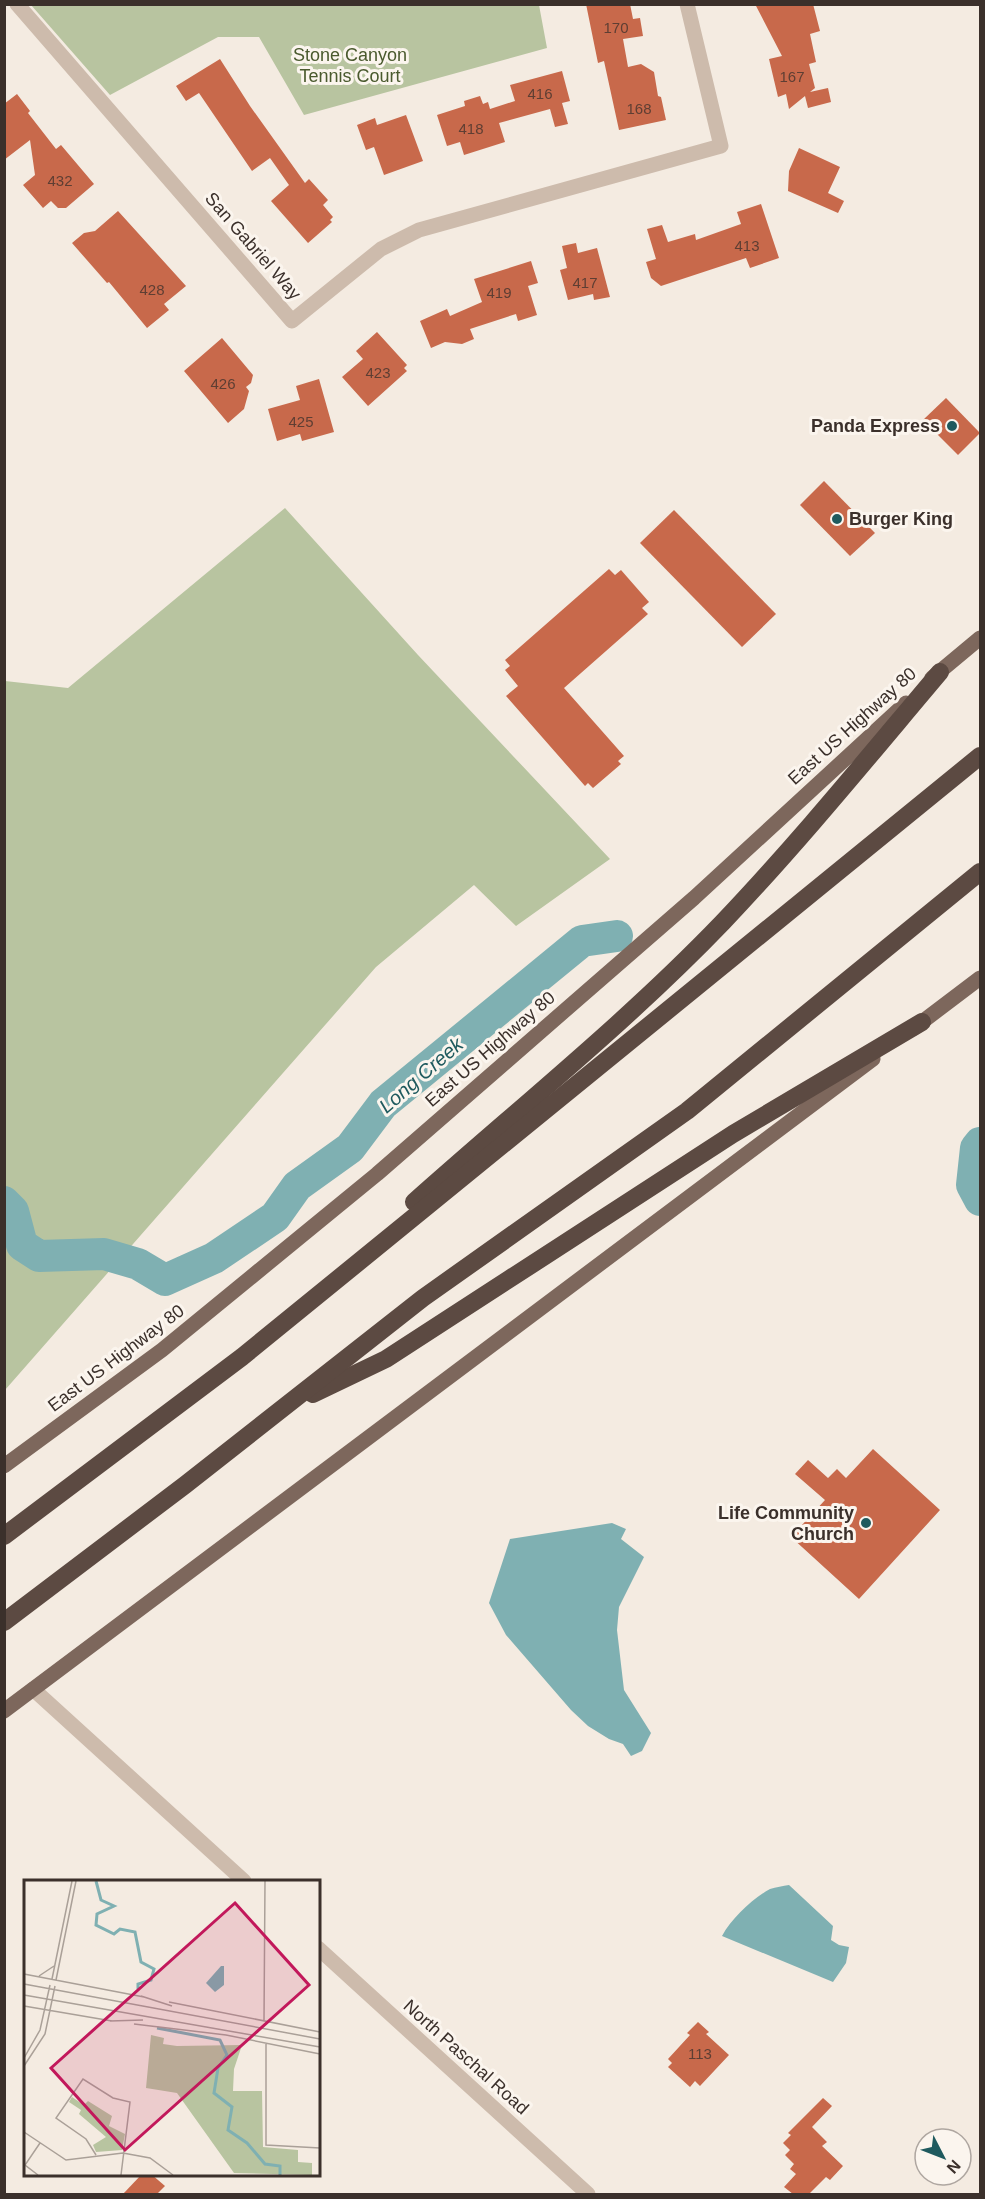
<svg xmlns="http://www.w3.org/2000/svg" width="985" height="2199" viewBox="0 0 985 2199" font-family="Helvetica,sans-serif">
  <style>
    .green { fill: #b8c4a0 }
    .water { fill: #7fb0b2 }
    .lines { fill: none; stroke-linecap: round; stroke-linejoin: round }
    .river { stroke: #7fb0b2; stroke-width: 32 }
    .building { fill: #c8694b }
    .minor { stroke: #cdbbac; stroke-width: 15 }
    .major { stroke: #7d675c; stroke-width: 15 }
    .highway { stroke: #5c4a42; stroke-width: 18 }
    .poi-dot { fill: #1f5a5e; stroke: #fbf5ee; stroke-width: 2 }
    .labels { text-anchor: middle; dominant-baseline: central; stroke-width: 6; stroke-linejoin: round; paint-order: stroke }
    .number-label { font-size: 15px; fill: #5e3e33 }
    .park-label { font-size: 18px; fill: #4a5a2e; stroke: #fbf5ee }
    .street-label { font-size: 18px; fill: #3b302b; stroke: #fbf5ee }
    .poi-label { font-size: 18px; font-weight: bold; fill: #3b302b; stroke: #fbf5ee; text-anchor: end }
    .water-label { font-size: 20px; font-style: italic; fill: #1f5a5e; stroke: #fbf5ee }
    .inset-river { fill: none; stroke: #7fb0b2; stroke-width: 3 }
    .inset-road { fill: none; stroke: #aaa098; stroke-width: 1.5 }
    .view { fill: #c2185b; fill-opacity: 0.15; stroke: #c2185b; stroke-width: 3 }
    .inset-edge { fill: none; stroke: #3b302b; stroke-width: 3 }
  </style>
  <rect width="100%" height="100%" fill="#f4ebe1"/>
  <g class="green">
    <polygon points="31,5 539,5 547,48 304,115 259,37 218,37 110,95"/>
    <polygon points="285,508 418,655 610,859 516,926 474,885 376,967 5,1390 5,681 68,688"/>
  </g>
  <g class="water">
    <polygon points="612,1523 626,1529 621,1539 644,1557 619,1607 617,1630 624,1690 651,1733 642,1751 631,1756 623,1744 609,1739 588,1726 571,1710 506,1635 489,1603 510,1539"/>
    <path d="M789 1885 833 1926 831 1940 839 1945 849 1947 846 1963 833 1982 722 1936C732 1918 752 1899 770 1889 776 1887 783 1886 789 1885Z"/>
  </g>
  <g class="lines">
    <g class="river">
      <polyline points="980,1143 976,1148 972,1185 980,1200"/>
      <polyline points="4,1202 13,1211 22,1245 39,1256 104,1254 138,1264 165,1280 214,1258 275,1217 297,1186 350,1148 383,1104 582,941 617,936"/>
    </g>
  </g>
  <g class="building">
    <polygon points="586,4 630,4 633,19 640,18 643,36 623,39 628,67 641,64 654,72 658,96 661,97 666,120 619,130 604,61 598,63"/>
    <polygon points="755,4 813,4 820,31 810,34 816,62 809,64 815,88 810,92 828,88 831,102 808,108 805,96 789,109 786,94 778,97 769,59 782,56"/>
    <polygon points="220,59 250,106 305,183 309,179 328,200 323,205 333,217 330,220 332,222 308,243 271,201 289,185 270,158 252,171 199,93 186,101 176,86"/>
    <polygon points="562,71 570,101 562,103 568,124 555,127 550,109 499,123 505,142 464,155 460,142 447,146 437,115 465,106 464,101 480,96 483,104 488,102 490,109 515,101 510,85"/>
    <polygon points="17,94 30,111 28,113 56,149 61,145 94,184 66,208 58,208 51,201 43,208 23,185 35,175 30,140 4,160 4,104"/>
    <polygon points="406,115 423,161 384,175 374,147 366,150 357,125 375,118 377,125"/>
    <polygon points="799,148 840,167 828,193 844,201 838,213 788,191 789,171"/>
    <polygon points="761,204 779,258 750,268 746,258 661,286 651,278 646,262 656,259 647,229 662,225 668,242 695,234 696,240 741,224 737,212"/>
    <polygon points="118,211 186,286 164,304 169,310 147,328 109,282 107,283 72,243 84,233 95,231"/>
    <polygon points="576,243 578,253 597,248 610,297 594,300 593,294 568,300 560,270 567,268 562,246"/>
    <polygon points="531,261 538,283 528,286 537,315 518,321 516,314 470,329 474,339 462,344 445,342 431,348 420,321 447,309 450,316 482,302 474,279"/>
    <polygon points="377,332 407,365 404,368 407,371 368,406 342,377 363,359 356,351"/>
    <polygon points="222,338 253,375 251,383 246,387 249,391 244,409 228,423 184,371"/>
    <polygon points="319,379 334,432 302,441 300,434 277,441 268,409 300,400 296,386"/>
    <polygon points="946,398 980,433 958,455 923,420"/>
    <polygon points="824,481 875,533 850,556 800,505"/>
    <polygon points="674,510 776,614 742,647 640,543"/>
    <polygon points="609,569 615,575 621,570 649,602 642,608 648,614 564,688 624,756 618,761 621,764 593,788 588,783 585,786 506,696 518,686 505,670 510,666 505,660"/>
    <polygon points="873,1449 940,1510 859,1599 791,1537 825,1500 795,1474 808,1460 828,1478 837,1469 846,1478"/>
    <polygon points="698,2022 709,2032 706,2034 729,2055 700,2086 695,2081 690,2087 668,2067 672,2063 668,2059 690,2035 687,2033"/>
    <polygon points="823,2098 832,2106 812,2127 827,2142 822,2146 843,2166 830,2180 826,2177 809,2194 793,2194 784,2187 796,2174 790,2169 794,2164 785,2155 790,2150 783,2143 791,2135 788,2133"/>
    <polygon points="142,2174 151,2174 165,2186 157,2194 123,2194"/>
  </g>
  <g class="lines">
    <g class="minor">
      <polyline points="17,4 292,321 381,249 419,230 721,146 687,4"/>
      <polyline points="33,1689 244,1881"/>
      <polyline points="318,1948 588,2194"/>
    </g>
    <g class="major">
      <polyline points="932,678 980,638"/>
      <polyline points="914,1028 980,978"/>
      <polyline points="4,1466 162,1350 377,1174 694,898 906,703"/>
      <polyline points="4,1711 873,1059"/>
    </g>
    <g class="highway">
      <path d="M414 1202C517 1110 627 1022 723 922 799 842 869 756 940 672"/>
      <polyline points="313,1394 386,1359 733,1134 922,1022"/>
      <polyline points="4,1536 242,1357 980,756"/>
      <polyline points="4,1622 185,1485 423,1298 687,1111 980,872"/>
    </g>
  </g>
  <g class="poi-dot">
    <circle cx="952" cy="426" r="6"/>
    <circle cx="837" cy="519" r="6"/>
    <circle cx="866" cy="1523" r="6"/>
  </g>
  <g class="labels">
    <g class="number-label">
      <text x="616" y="27">170</text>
      <text x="792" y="76">167</text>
      <text x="540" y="93">416</text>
      <text x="639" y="108">168</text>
      <text x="471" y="128">418</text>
      <text x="60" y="180">432</text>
      <text x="747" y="245">413</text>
      <text x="585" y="282">417</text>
      <text x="152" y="289">428</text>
      <text x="499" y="292">419</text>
      <text x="378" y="372">423</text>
      <text x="223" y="383">426</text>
      <text x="301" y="421">425</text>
      <text x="700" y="2053">113</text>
    </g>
    <g class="park-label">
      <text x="350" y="55">Stone Canyon<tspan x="350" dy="21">Tennis Court</tspan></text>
    </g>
    <g class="street-label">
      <text transform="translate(253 246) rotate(49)">San Gabriel Way</text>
      <text transform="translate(852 726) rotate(-42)">East US Highway 80</text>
      <text transform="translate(490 1049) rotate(-41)">East US Highway 80</text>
      <text transform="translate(116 1358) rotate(-37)">East US Highway 80</text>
      <text transform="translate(466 2057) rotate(42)">North Paschal Road</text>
    </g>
    <g class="poi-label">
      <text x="940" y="426">Panda Express</text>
      <text x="849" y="519" text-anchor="start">Burger King</text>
      <text x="854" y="1513">Life Community<tspan x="854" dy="21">Church</tspan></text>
    </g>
    <g class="water-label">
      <text transform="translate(421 1075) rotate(-41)">Long Creek</text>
    </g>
  </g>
  <g transform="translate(24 1880)">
    <rect width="296" height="296" fill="#f4ebe1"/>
    <path d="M127 155 140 158 139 164 153 166 218 165 210 189 209 211H238L239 267 274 270V282L288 283V295L210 293 153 213 122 208ZM48 217 60 225 64 221 88 236 85 246 101 254 98 270 72 272 69 265 82 257 55 234 57 230 45 222Z" fill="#b8c4a0"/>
    <path d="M197 86H200V105L191 112 182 103Z" fill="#7fb0b2"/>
    <path class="inset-river" d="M72 1 77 20 90 26 73 34 72 45 90 54 96 49 111 52 117 82 130 89 127 100 114 104V109M133 148 196 160 203 175 194 188 190 213 208 227 204 250 223 263 241 284 256 286V295"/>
    <path class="inset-road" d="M0 94 120 117M15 96 30 86M28 99 48 1M32 100 52 1M0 104 296 159M0 115 296 167M117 116 148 126M145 122 296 152M0 126 88 141M240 140 241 1M86 141 119 140M110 144 202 155 296 174M242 163V265L296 268M0 178 16 150 26 105M0 186 21 154 31 106M0 252 42 280 99 273 126 278 149 295M72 275 62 259 32 238 59 199 89 218 106 222 97 295M14 295 1 285 16 263"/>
    <path class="view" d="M211 23 285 105 101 270 27 188Z"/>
    <rect width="296" height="296" class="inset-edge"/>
  </g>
  <rect width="985" height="2199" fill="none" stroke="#3b302b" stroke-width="12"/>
  <g transform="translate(943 2157) rotate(132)"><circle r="28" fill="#fbf5ee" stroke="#aea6a0" stroke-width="1.5"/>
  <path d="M0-4.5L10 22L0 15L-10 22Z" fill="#1f5a5e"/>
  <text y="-9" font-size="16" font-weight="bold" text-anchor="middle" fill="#3b302b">N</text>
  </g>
</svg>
